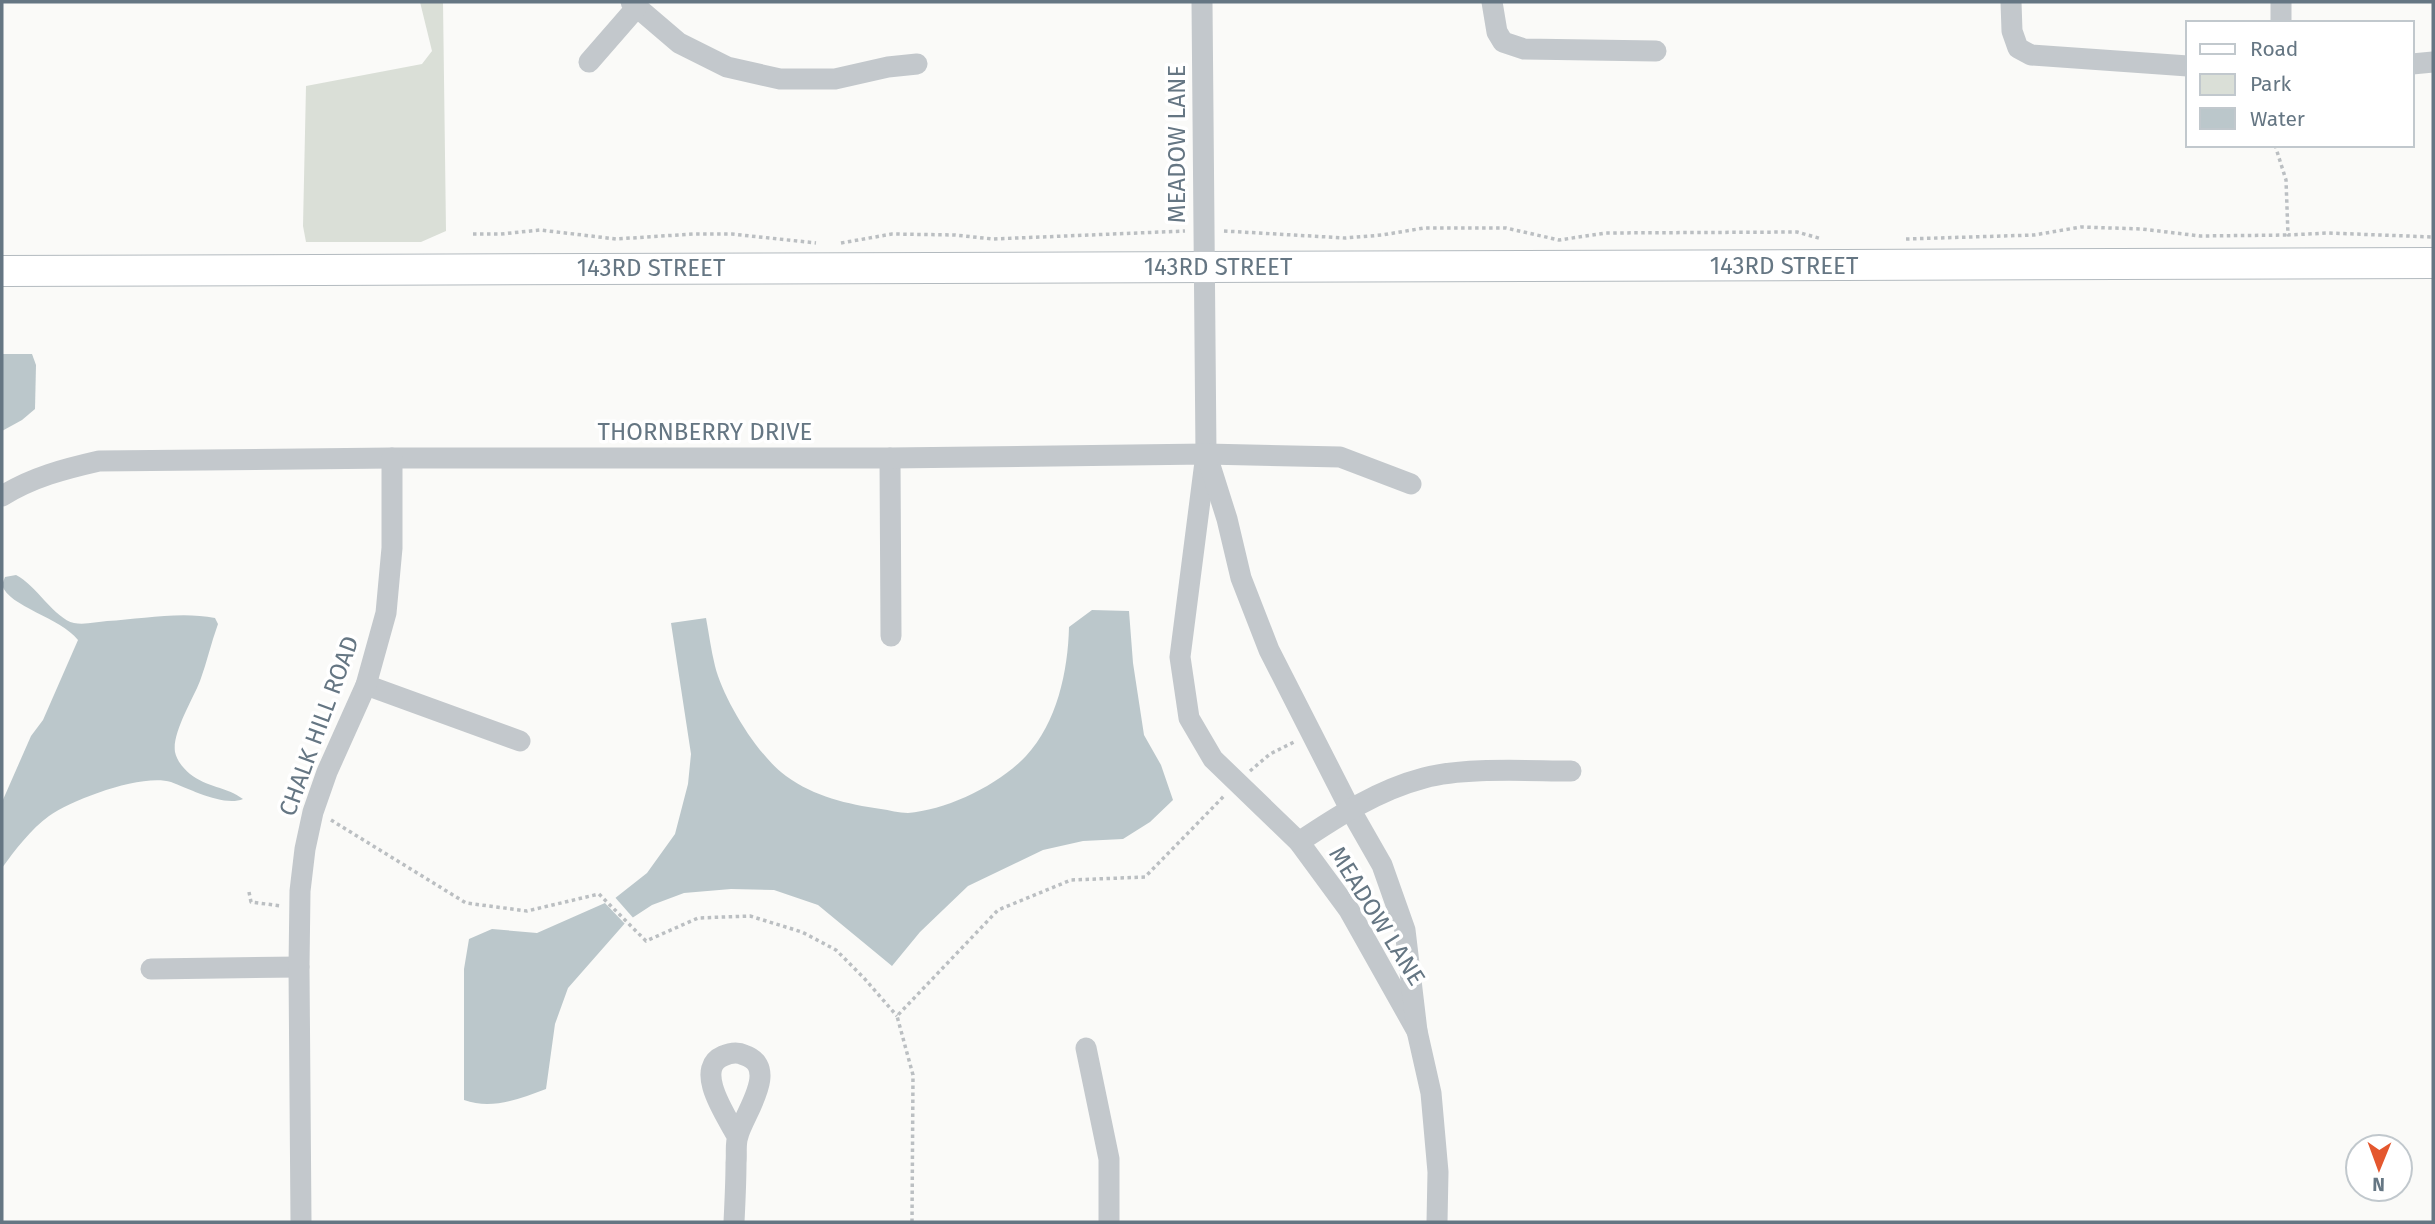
<svg xmlns="http://www.w3.org/2000/svg" width="2435" height="1224" viewBox="0 0 2435 1224" font-family="'Fira Sans',sans-serif">
  <style>
    .green { fill: #dadfd7 }
    .water { fill: #bbc7cb }
    .pier { fill: #fafaf8 }
    .lines { fill: none; stroke-linecap: round; stroke-linejoin: round }
    .secondary-casing { stroke: #b3babf; stroke-width: 32 }
    .path { stroke: #bbbfc2; stroke-width: 3.5; stroke-dasharray: 3.5 3.5; stroke-linecap: butt }
    .street { stroke: #c3c8cc; stroke-width: 21 }
    .secondary { stroke: #fff; stroke-width: 30 }
    .labels { text-anchor: middle; dominant-baseline: central; stroke-width: 7; stroke-linejoin: round; paint-order: stroke }
    .street-label { font-size: 24px; fill: #657683; stroke: #fff }
  </style>
  <rect width="100%" height="100%" fill="#fafaf8"/>
  <polygon class="green" points="420,2 443,2 446,231 421,242 306,242 303,226 306,86 422,64 432,51"/>
  <g class="water">
    <polygon points="2,354 32,354 36,365 35,409 22,420 2,431"/>
    <path d="M16 575C35 584 55 619 74 623 84 625 97 622 107 621 141 619 181 611 215 618L218 624C211 643 207 662 200 681 193 699 172 733 175 752 177 761 183 768 190 774 206 787 227 787 243 799 224 807 190 789 171 782 143 773 73 799 49 816 31 829 15 850 2 868V802L31 736 43 720 78 640C60 617 9 607 2 585L5 577Z"/>
    <path d="M1092 610 1129 611 1133 663 1144 735 1161 765 1173 800 1150 822 1123 839 1083 841 1043 850 968 886 920 932 892 966 818 905 774 890 731 889 684 893 652 905 626 922 568 988 555 1024 546 1089C519 1099 492 1110 464 1100V969L469 939 492 929 537 933 614 899 647 873 675 834 688 784 691 754 671 623 706 618C709 634 711 650 715 666 723 699 758 756 786 776 815 797 847 804 881 809 889 810 899 813 908 813 947 810 999 785 1026 756 1057 723 1068 671 1069 627Z"/>
  </g>
  <polygon class="pier" points="613,895 635,920 627,926 603,901"/>
  <g class="lines">
    <defs>
      <polyline id="secondary" points="2,271 2433,263"/>
    </defs>
    <use href="#secondary" class="secondary-casing"/>
    <g class="path">
      <polyline points="2275,145 2286,180 2288,235 2328,233 2433,237"/>
      <polyline points="1224,231 1345,238 1382,235 1424,228 1506,228 1559,240 1606,233 1797,232 1822,239"/>
      <polyline points="473,234 501,234 540,230 616,239 693,234 732,234 816,243"/>
      <polyline points="1906,239 2034,235 2081,227 2142,229 2200,236 2288,235"/>
      <polyline points="841,243 892,234 955,235 993,239 1185,231"/>
      <polyline points="1250,771 1270,754 1296,741"/>
      <polyline points="331,820 466,903 527,911 599,894 646,941 698,918 750,916 802,932 836,950 864,978 897,1016"/>
      <polyline points="249,892 251,902 281,906"/>
      <polyline points="912,1222 913,1075 897,1016 998,910 1071,880 1145,877 1224,796"/>
    </g>
    <g class="street">
      <polyline points="631,2 679,43 727,67 780,79 835,79 888,67 917,64"/>
      <polyline points="1202,2 1206,454 1180,657 1189,718 1213,759 1299,842 1349,910 1417,1031"/>
      <polyline points="1492,2 1497,32 1503,42 1524,49 1656,51"/>
      <polyline points="2011,2 2012,31 2018,48 2031,55 2188,66"/>
      <polyline points="2281,23 2281,2"/>
      <polyline points="589,62 636,8"/>
      <polyline points="2412,64 2433,62"/>
      <polyline points="890,458 891,636"/>
      <polyline points="1208,459 1227,519 1241,578 1269,650 1350,809 1382,865 1405,930 1417,1031 1431,1093 1438,1172 1437,1222"/>
      <path d="M2 496C33 477 64 469 99 461L392 458H890L1206 454 1340 457 1411 484"/>
      <polyline points="366,685 520,741"/>
      <path d="M1299 842C1338 816 1378 790 1424 778 1464 767 1528 771 1571 771"/>
      <polyline points="151,969 299,967"/>
      <polyline points="1086,1048 1109,1159 1109,1222"/>
      <polyline points="301,1222 299,967 300,891 305,849 313,812 327,772 366,685 386,613 392,548 392,458"/>
      <path d="M734 1222C735 1202 736 1182 736 1163 737 1154 735 1144 738 1136 743 1115 781 1067 744 1055 738 1052 730 1053 723 1056 693 1069 727 1117 737 1136"/>
    </g>
    <use href="#secondary" class="secondary"/>
  </g>
  <g class="labels">
    <g class="street-label">
      <text transform="translate(1177 144) rotate(-90)">MEADOW LANE</text>
      <text x="1784" y="266">143RD STREET</text>
      <text x="1218" y="267">143RD STREET</text>
      <text x="651" y="268">143RD STREET</text>
      <text x="705" y="432">THORNBERRY DRIVE</text>
      <text transform="translate(319 726) rotate(-70)">CHALK HILL ROAD</text>
      <text transform="translate(1377 916) rotate(58)">MEADOW LANE</text>
    </g>
  </g>
  <rect width="2435" height="1224" fill="none" stroke="#657683" stroke-width="7"/>
  <rect x="2186" y="21" width="228" height="126" fill="#ffffff" stroke="#c1c8cd" stroke-width="2"/>
  <rect x="2200" y="44" width="35" height="10" fill="#ffffff" stroke="#c1c8cd" stroke-width="2"/>
  <text x="2250" y="56" font-size="21" fill="#657683">Road</text>
  <rect x="2200" y="74" width="35" height="21" fill="#dadfd7" stroke="#c1c8cd" stroke-width="2"/>
  <text x="2250" y="91" font-size="21" fill="#657683">Park</text>
  <rect x="2200" y="108" width="35" height="21" fill="#bbc7cb" stroke="#c1c8cd" stroke-width="2"/>
  <text x="2250" y="126" font-size="21" fill="#657683">Water</text>
  <g transform="translate(2379 1168) rotate(181)"><circle r="33" fill="#ffffff" stroke="#c1c8cd" stroke-width="2"/>
  <path d="M0-5L12 26L0 18L-12 26Z" fill="#e4572e"/>
  <text y="-10" font-size="19" font-weight="bold" text-anchor="middle" fill="#657683">N</text>
  </g>
</svg>
